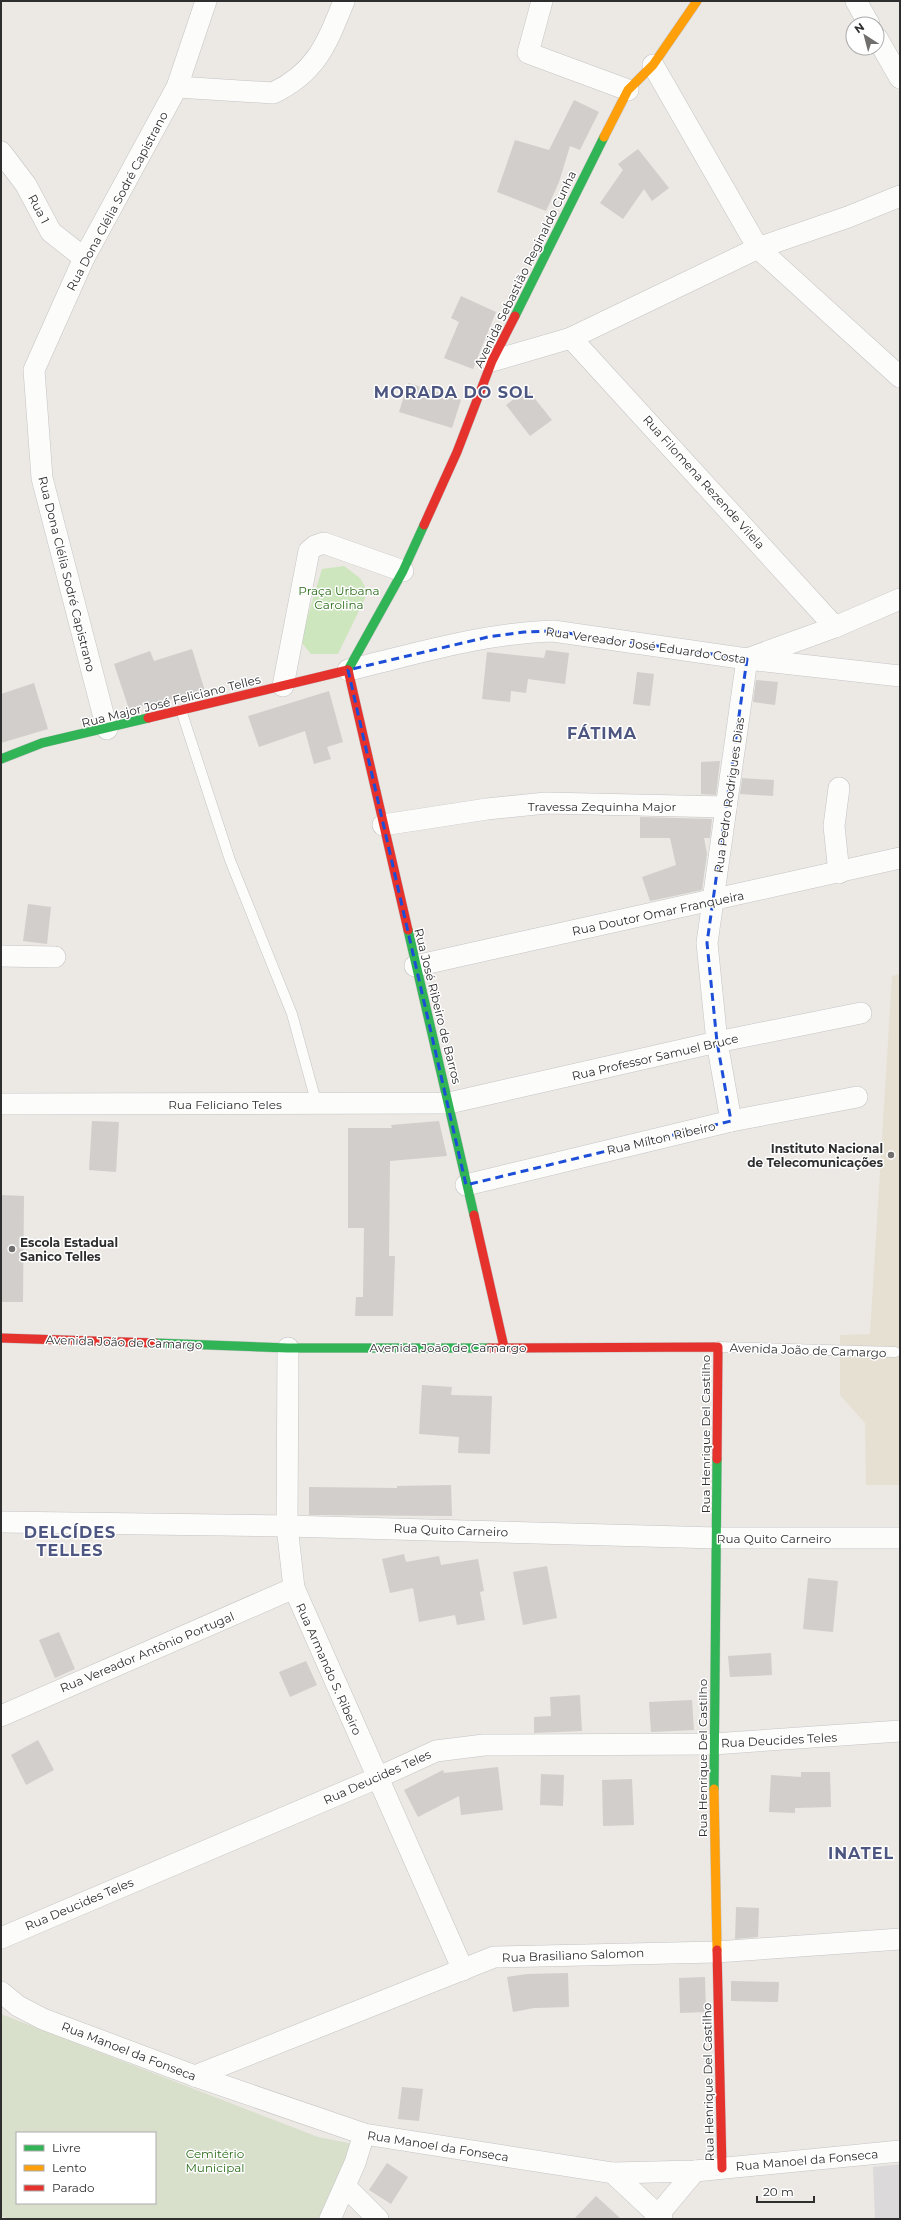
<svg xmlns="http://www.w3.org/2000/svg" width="901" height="2220" viewBox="0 0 901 2220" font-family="Montserrat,sans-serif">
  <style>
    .industrial { fill: #dcd9db }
    .education { fill: #e6e0d3 }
    .green { fill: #cee6be }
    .cemetery { fill: #d8e0cc; fill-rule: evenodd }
    .building { fill: #d1cecb }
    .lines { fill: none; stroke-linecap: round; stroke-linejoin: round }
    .lane-casing { stroke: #c5c4c5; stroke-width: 11 }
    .street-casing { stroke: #c5c4c5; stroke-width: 22 }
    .fast-casing { stroke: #c5c4c5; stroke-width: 10 }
    .slow-casing { stroke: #c5c4c5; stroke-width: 10 }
    .jam-casing { stroke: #c5c4c5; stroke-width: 10 }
    .lane { stroke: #fcfcfb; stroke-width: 10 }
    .street { stroke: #fcfcfb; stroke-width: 21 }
    .fast { stroke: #30b455; stroke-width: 9 }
    .slow { stroke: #ff9f0a; stroke-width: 9 }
    .jam { stroke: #e5322d; stroke-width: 9 }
    .marked { fill: none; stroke: #1d4ed8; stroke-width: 3; stroke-dasharray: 8 5; stroke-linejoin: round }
    .poi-dot { fill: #706f6e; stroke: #fff; stroke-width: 1.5 }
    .labels { text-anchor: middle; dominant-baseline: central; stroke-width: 3; stroke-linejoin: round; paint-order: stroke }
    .street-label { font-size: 12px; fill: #2e2e2e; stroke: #fff }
    .park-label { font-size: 12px; fill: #2c6e1b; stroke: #fff }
    .poi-label { font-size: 12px; font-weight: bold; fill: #2e2e2e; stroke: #fff; text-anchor: end }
    .district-label { font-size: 16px; font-weight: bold; letter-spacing: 1px; fill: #4d5680; stroke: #fff }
  </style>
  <rect width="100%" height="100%" fill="#ece8e4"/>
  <polygon class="industrial" points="900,2164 900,2219 875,2219 873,2167"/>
  <polygon class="education" points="900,974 900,1485 866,1485 865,1423 840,1395 840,1335 870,1334 892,976"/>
  <polygon class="green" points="344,566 360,578 368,592 338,654 311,654 300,641 322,569"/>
  <path class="cemetery" d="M1 2014 318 2137 353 2144 331 2219H9L1 2216ZM17 2133H155V2203H17Z"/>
  <g class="building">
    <polygon points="574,100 599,112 580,150 570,146 559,182 546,211 497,192 515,140 549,150"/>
    <polygon points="638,149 669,188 652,201 644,189 623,219 600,203 623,170 618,164"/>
    <polygon points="461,296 496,312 473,369 444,358 459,322 451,318"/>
    <polygon points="408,383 461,400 452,428 399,412"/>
    <polygon points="527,389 552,420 530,436 506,405"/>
    <polygon points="192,649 205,691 129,709 114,664 150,651 154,661"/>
    <polygon points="546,650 569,653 565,684 528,679 526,693 511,691 510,702 482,699 487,652 544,658"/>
    <polygon points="637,672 654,674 650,706 633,704"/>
    <polygon points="756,680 778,682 775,705 753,702"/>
    <polygon points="34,683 48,729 1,743 1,694"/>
    <polygon points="329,691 343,742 327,747 331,759 314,764 305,731 259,747 248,716"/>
    <polygon points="720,761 716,795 701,794 701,762"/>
    <polygon points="742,778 774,780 773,796 740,794"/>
    <polygon points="640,817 712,819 710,838 704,838 707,854 702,890 650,901 642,877 676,865 670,838 640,838"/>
    <polygon points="28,904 51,907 47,944 23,941"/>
    <polygon points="92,1121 119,1122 116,1172 89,1170"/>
    <polygon points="439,1121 447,1156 390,1161 389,1256 395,1256 393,1316 355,1316 356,1297 363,1297 364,1228 348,1228 348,1128 392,1128 391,1125"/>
    <polygon points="1,1195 24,1196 23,1302 1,1302"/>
    <polygon points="422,1385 452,1387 451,1395 492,1396 490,1454 458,1453 459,1437 419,1434"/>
    <polygon points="451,1485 452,1516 309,1515 309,1487 397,1488 397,1486"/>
    <polygon points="404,1554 406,1562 439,1556 441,1565 478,1559 484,1591 480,1592 485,1620 457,1625 455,1615 419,1622 413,1588 390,1593 382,1559"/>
    <polygon points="547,1566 557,1618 523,1625 513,1572"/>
    <polygon points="808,1578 838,1581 833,1632 803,1629"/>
    <polygon points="59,1632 75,1669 55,1678 39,1640"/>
    <polygon points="771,1653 772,1675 730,1677 728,1656"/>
    <polygon points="306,1661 317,1685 290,1697 279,1672"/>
    <polygon points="580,1695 582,1731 534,1733 534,1717 551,1716 550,1697"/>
    <polygon points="692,1700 694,1730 651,1732 649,1702"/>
    <polygon points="38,1740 54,1770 26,1785 11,1755"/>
    <polygon points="498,1767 503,1810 461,1815 459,1796 418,1817 404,1790 443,1770 444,1773"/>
    <polygon points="801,1772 830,1772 831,1807 795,1808 795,1813 769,1812 771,1775 801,1777"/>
    <polygon points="541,1774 564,1775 563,1806 540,1805"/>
    <polygon points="632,1779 634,1825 603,1826 602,1780"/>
    <polygon points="736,1907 759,1908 758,1937 735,1939"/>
    <polygon points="568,1973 569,2007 534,2008 513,2012 507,1977 527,1974"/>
    <polygon points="705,1977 706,2012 680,2013 679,1978"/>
    <polygon points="731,1981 779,1982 778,2002 731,2001"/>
    <polygon points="402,2087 423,2089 419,2121 398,2119"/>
    <polygon points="387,2163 408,2177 391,2204 369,2190"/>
    <polygon points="596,2196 621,2219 574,2219"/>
  </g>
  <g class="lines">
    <defs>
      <g id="lane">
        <polyline points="181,710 230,860 292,1014 317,1105"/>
        <polyline points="718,1347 895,1352"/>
      </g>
      <g id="street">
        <polyline points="542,1 528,53 628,90"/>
        <polyline points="856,1 869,24"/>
        <polyline points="877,38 900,78"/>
        <polyline points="653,65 758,248 900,377"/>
        <path d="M177 87 273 93C317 72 327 43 344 1"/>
        <polyline points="1,152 26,185 51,232 84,258"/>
        <polyline points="571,338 835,627"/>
        <polyline points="492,361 571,338 758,248 848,217 900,196"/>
        <path d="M348 670C416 654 483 633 553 631L747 659 900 676"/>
        <polyline points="283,686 309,551 315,546 324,543 403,571"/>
        <polyline points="107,729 42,478 34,370 84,258 177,87 206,1"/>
        <polyline points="383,825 487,809 546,803 726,807"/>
        <polyline points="839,873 834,826 839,788"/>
        <polyline points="1,956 55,957"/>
        <polyline points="415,966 900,858"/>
        <polyline points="1,1104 449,1103 717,1042 861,1013"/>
        <polyline points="731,1121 717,1042 707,943 747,659 835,627 900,599"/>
        <polyline points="466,1185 731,1121 857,1097"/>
        <polyline points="288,1348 287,1526 294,1588 463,1970"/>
        <polyline points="1,1522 287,1526 717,1538 900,1538"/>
        <polyline points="1,1716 294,1588"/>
        <polyline points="1,1938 377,1778 436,1751 484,1745 713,1744 900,1731"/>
        <polyline points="1,1992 18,2006 43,2019 195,2076 364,2134 613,2173 695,2171 900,2151"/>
        <polyline points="195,2076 494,1957 716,1952 900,1939"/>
        <polyline points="613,2173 662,2219"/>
        <polyline points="346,2187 378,2219"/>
        <polyline points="658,2215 695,2171"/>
        <polyline points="330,2219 355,2163 364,2134"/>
      </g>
      <g id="fast">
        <polyline points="515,316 604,137"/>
        <polyline points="348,670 403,571 424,525"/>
        <polyline points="1,759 42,743 148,718"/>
        <polyline points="408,930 474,1215"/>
        <polyline points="155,1343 288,1348 489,1348"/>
        <polyline points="714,1789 717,1459"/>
      </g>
      <g id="slow">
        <polyline points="604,137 628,90 653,65 697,1"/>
        <polyline points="714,1789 717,1950"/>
      </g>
      <g id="jam">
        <polyline points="424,525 457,452 492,361 515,316"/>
        <polyline points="348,670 408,930"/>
        <polyline points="148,718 348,670"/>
        <polyline points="474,1215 504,1347"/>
        <polyline points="1,1338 155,1343"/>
        <polyline points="489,1348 718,1347 717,1459"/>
        <polyline points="717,1950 722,2168"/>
      </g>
    </defs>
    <use href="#lane" class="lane-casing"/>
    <use href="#street" class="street-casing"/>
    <use href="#fast" class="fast-casing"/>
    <use href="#slow" class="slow-casing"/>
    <use href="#jam" class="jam-casing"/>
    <use href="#lane" class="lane"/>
    <use href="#street" class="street"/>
    <use href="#fast" class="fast"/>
    <use href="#slow" class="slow"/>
    <use href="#jam" class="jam"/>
  </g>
  <path class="marked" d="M553 631 747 659 707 943 717 1042 731 1121 466 1185 348 670 488 637 524 632Z"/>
  <g class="poi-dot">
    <circle cx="891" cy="1155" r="4"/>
    <circle cx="12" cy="1249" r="4"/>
  </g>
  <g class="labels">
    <g class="street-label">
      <text transform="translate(117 201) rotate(-62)">Rua Dona Clélia Sodré Capistrano</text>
      <text transform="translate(39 209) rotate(62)">Rua 1</text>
      <text transform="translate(525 269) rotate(-64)">Avenida Sebastião Reginaldo Cunha</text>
      <text transform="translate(704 482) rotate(48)">Rua Filomena Rezende Vilela</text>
      <text transform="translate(67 574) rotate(76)">Rua Dona Clélia Sodré Capistrano</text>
      <text transform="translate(646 645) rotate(8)">Rua Vereador José Eduardo Costa</text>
      <text transform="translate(171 701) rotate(-14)">Rua Major José Feliciano Telles</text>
      <text transform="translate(729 795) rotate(-82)">Rua Pedro Rodrigues Dias</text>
      <text x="602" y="806">Travessa Zequinha Major</text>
      <text transform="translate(658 913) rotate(-12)">Rua Doutor Omar Franqueira</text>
      <text transform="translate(438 1006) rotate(76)">Rua José Ribeiro de Barros</text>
      <text transform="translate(655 1057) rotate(-13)">Rua Professor Samuel Bruce</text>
      <text x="225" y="1104">Rua Feliciano Teles</text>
      <text transform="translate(661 1138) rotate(-13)">Rua Mílton Ribeiro</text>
      <text transform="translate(124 1342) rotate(2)">Avenida João de Camargo</text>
      <text x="448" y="1347">Avenida João de Camargo</text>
      <text transform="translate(808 1350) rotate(2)">Avenida João de Camargo</text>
      <text transform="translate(705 1434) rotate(-90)">Rua Henrique Del Castilho</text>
      <text transform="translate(451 1530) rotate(2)">Rua Quito Carneiro</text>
      <text x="774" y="1538">Rua Quito Carneiro</text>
      <text transform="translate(147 1652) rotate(-23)">Rua Vereador Antônio Portugal</text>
      <text transform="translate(329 1669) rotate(66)">Rua Armando S. Ribeiro</text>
      <text transform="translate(779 1740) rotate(-3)">Rua Deucides Teles</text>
      <text transform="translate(702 1758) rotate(-90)">Rua Henrique Del Castilho</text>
      <text transform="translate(377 1777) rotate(-24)">Rua Deucides Teles</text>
      <text transform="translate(79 1904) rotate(-23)">Rua Deucides Teles</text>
      <text transform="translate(573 1955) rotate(-2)">Rua Brasiliano Salomon</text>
      <text transform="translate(129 2051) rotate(21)">Rua Manoel da Fonseca</text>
      <text transform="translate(708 2082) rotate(-91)">Rua Henrique Del Castilho</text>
      <text transform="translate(438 2146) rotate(9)">Rua Manoel da Fonseca</text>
      <text transform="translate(807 2160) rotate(-5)">Rua Manoel da Fonseca</text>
    </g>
    <g class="park-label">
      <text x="339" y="590">Praça Urbana<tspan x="339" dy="14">Carolina</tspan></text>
      <text x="215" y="2153">Cemitério<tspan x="215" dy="14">Municipal</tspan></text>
    </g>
    <g class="poi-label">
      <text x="883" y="1148">Instituto Nacional<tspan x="883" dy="14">de Telecomunicações</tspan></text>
      <text x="20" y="1242" text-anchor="start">Escola Estadual<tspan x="20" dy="14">Sanico Telles</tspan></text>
    </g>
    <g class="district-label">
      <text x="454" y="392">MORADA DO SOL</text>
      <text x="602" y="733">FÁTIMA</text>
      <text x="70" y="1532">DELCÍDES<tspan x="70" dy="18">TELLES</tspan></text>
      <text x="861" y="1853">INATEL</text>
    </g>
  </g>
  <rect width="901" height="2220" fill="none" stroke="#2e2e2e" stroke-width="4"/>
  <rect x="16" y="2132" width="140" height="72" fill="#ffffff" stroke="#ababab"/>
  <rect x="24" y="2145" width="20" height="6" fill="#30b455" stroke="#ababab"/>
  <text x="52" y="2152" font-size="12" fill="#2e2e2e">Livre</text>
  <rect x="24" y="2165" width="20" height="6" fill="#ff9f0a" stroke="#ababab"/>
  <text x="52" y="2172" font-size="12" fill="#2e2e2e">Lento</text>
  <rect x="24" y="2185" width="20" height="6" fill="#e5322d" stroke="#ababab"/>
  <text x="52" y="2192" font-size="12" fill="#2e2e2e">Parado</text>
  <g transform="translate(865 36) rotate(324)"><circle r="19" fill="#ffffff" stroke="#ababab"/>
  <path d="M0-3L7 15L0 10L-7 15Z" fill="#706f6e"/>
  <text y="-6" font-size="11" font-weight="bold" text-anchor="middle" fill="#2e2e2e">N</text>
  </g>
  <path d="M757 2196v6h57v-6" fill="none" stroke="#2e2e2e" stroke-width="2"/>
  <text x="763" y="2196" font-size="12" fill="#2e2e2e" stroke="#ffffff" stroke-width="3" paint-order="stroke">20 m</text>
</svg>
